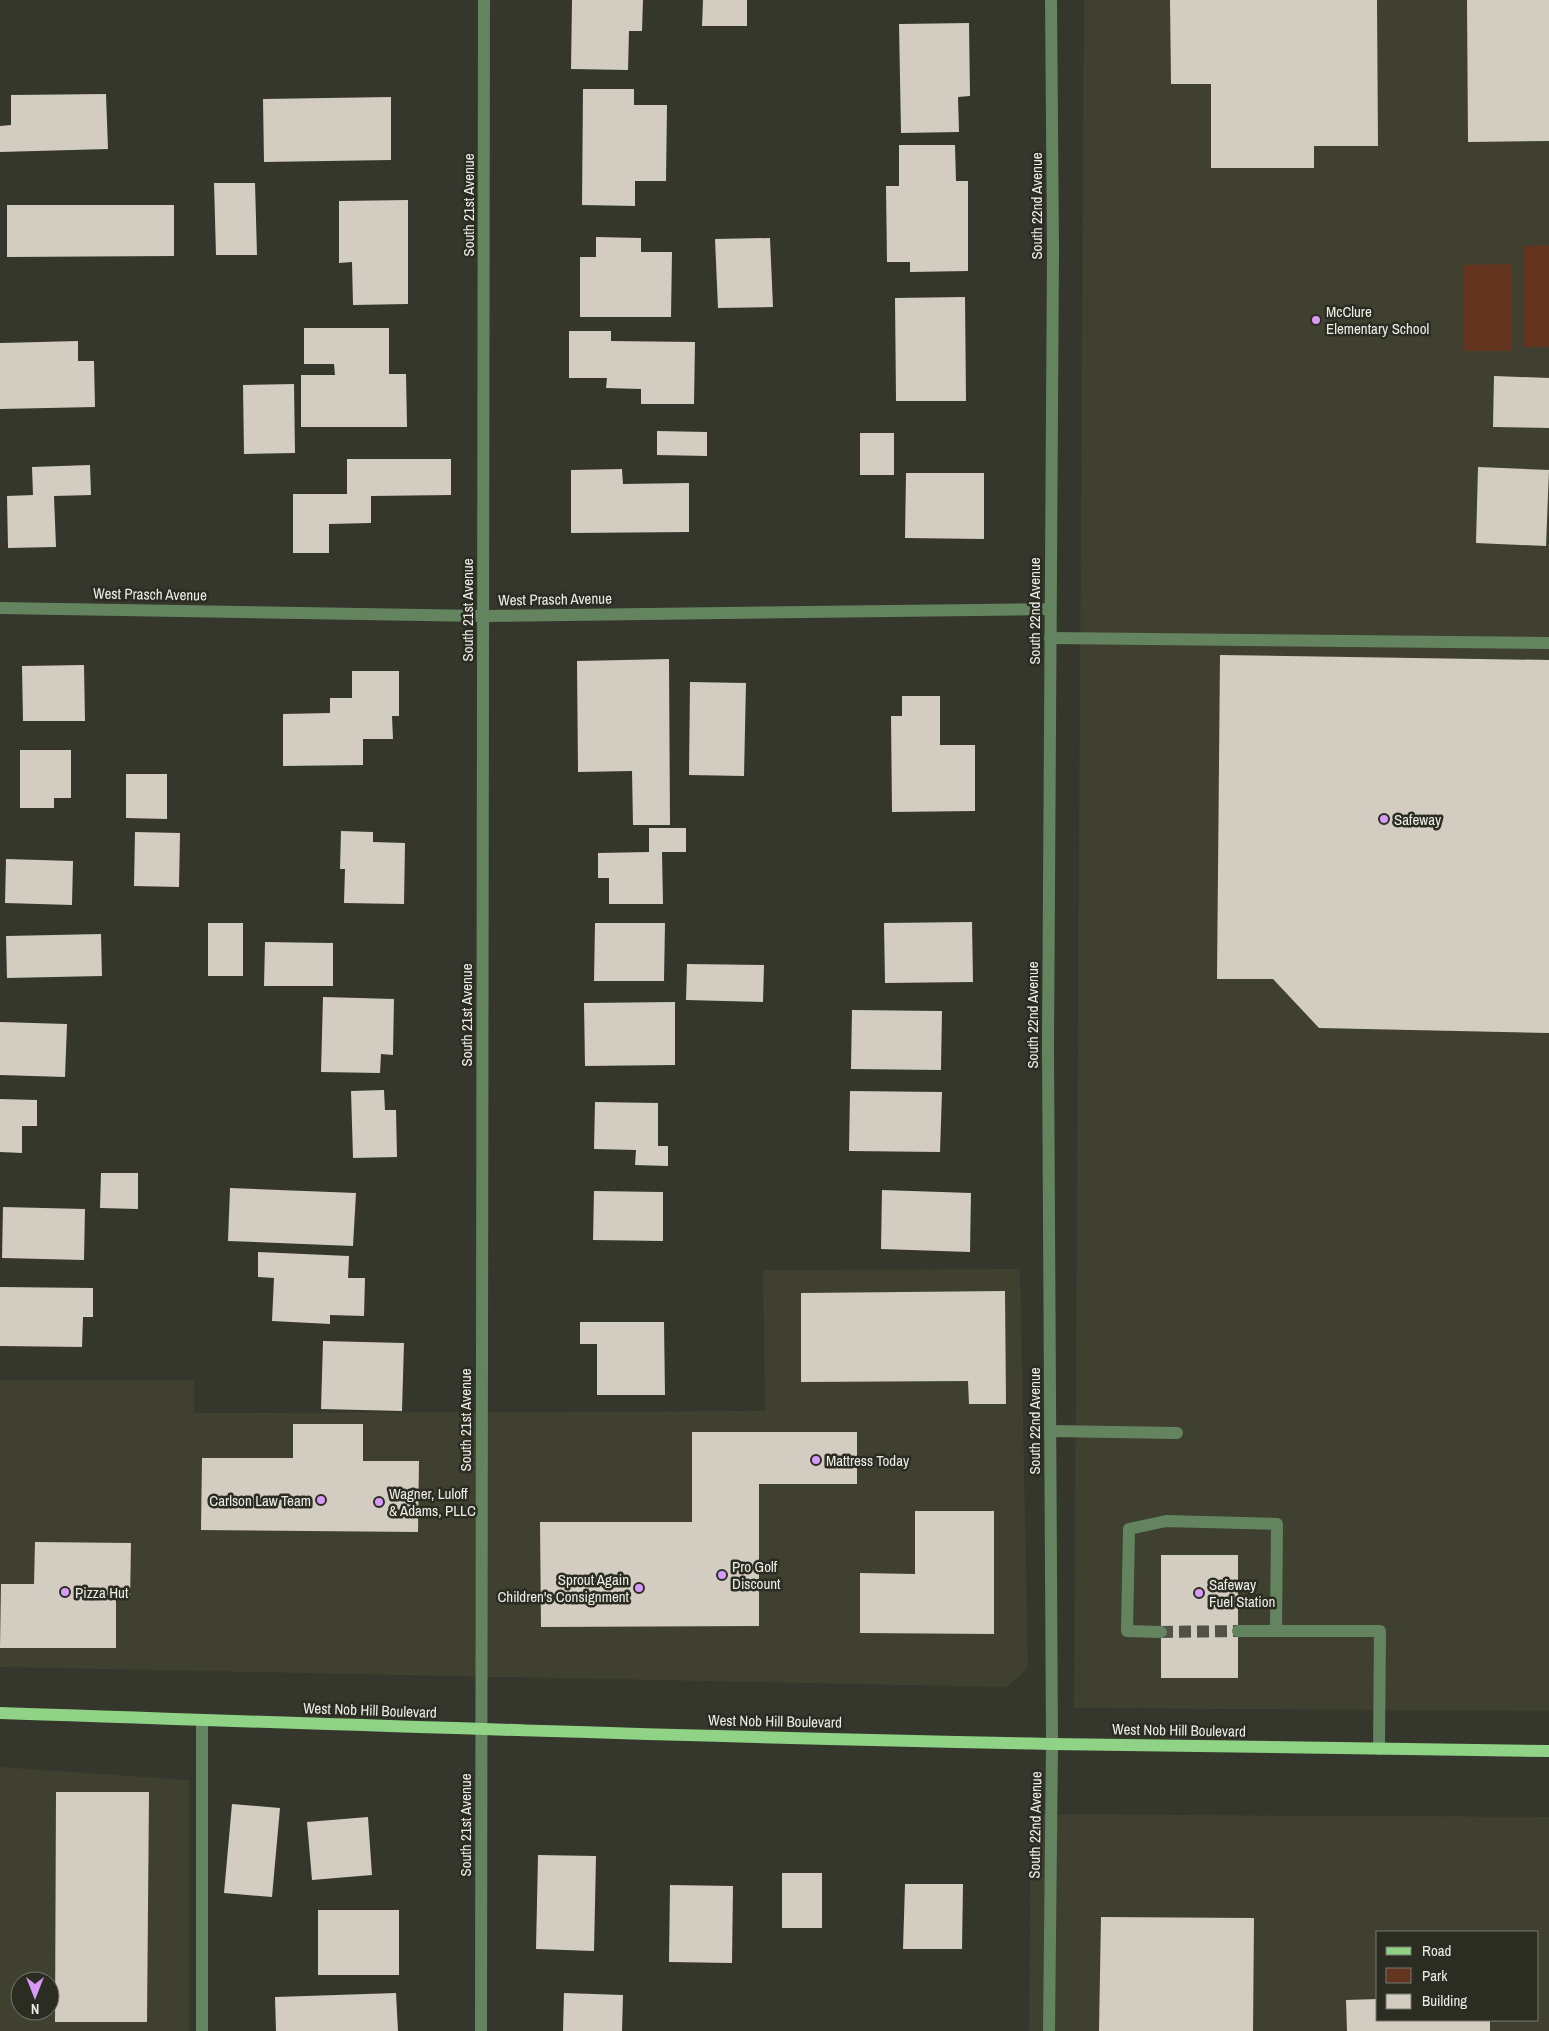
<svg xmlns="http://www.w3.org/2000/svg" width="1549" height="2031" viewBox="0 0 1549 2031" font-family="'Archivo Narrow',sans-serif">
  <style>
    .built { fill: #404030; fill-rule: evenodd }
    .green { fill: #63351e }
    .building { fill: #d3ccc1 }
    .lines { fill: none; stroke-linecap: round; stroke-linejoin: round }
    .minor-tunnel { stroke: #515148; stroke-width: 12; stroke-dasharray: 12 6; stroke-linecap: butt }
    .minor { stroke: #64845f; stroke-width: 12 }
    .major { stroke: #90d386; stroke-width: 12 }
    .poi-dot { fill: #d89af8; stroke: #2b2c22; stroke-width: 2 }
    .labels { text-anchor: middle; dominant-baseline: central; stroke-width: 5; stroke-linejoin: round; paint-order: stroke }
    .street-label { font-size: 15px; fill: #edede7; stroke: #2b2c22 }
    .poi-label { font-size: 15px; fill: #edede7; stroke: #2b2c22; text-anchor: start }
  </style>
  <rect width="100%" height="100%" fill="#35362c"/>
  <g class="built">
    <polygon points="1084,0 1549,0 1549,1711 1074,1708"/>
    <polygon points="1020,1269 1028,1668 1007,1687 0,1667 0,1380 194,1380 194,1413 765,1411 763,1270"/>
    <path d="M0 1767 189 1780V2031H0ZM20 1981H50V2011H20Z"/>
    <path d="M1031 1814 1549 1817V2031H1029ZM1378 1932H1538V2020H1378Z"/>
  </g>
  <g class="green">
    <polygon points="1549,245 1549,347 1524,347 1523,246"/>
    <polygon points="1512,264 1512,351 1463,351 1463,265"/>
  </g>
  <g class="building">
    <polygon points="572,0 643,0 642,31 629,31 628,70 571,69"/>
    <polygon points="703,0 747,0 747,26 702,26"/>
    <polygon points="1170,0 1377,0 1378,146 1314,146 1314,168 1211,168 1211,84 1171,84"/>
    <polygon points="1467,0 1549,0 1549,141 1468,142"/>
    <polygon points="969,23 970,96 958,97 959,132 901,133 899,24"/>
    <polygon points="583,89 634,89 634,105 667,105 666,181 635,181 635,206 582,205"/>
    <polygon points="106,94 108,149 0,152 0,126 11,125 11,95"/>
    <polygon points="391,97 391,160 264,162 263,99"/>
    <polygon points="899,145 955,145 956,181 968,181 968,271 910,272 910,262 887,262 886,186 899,186"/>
    <polygon points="214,183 255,183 257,255 216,255"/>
    <polygon points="408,200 408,304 353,305 352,262 339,263 339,201"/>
    <polygon points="7,205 174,205 174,256 7,257"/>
    <polygon points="596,237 641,238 641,252 672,252 671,317 580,317 580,257 596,257"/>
    <polygon points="770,238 773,307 718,308 715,239"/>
    <polygon points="965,297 966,401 896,401 895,298"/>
    <polygon points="304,328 389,328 389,374 406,374 407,427 301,427 301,375 335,375 334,364 304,364"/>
    <polygon points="569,331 611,331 611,341 695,342 694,404 641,404 641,389 606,388 607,378 569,378"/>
    <polygon points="78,341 78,361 94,361 95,407 0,409 0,343"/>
    <polygon points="1494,376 1549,378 1549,428 1493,427"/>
    <polygon points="294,384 295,453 244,454 243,385"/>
    <polygon points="657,431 707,432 707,456 657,455"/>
    <rect x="860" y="433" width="34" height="42"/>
    <polygon points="347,459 451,459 451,495 371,496 371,523 329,524 329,553 293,553 293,494 347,494"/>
    <polygon points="90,465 91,495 54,496 56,547 8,548 7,496 33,495 32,467"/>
    <polygon points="1478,467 1549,470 1546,546 1476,543"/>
    <polygon points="622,469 623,484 689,483 689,532 571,533 571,470"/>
    <polygon points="906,473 984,473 984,539 905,538"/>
    <polygon points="1220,655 1549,660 1549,1033 1319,1028 1273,979 1217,979"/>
    <polygon points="669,659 670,825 633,825 632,771 578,772 577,661"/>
    <polygon points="84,665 85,721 23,721 22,666"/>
    <polygon points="352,671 399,671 399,716 392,716 393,739 363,739 363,765 283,766 283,714 330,713 330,698 352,698"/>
    <polygon points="690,682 746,683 744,776 689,775"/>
    <polygon points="902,696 940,696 940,745 975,745 975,811 892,812 891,716 902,716"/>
    <polygon points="20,750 71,750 71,798 54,798 54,808 20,808"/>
    <polygon points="126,774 167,774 167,819 126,818"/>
    <polygon points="649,828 686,828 686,852 662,852 663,904 609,904 609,878 598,878 598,853 649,852"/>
    <polygon points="341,831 373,832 373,842 405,843 404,904 344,903 345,869 340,869"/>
    <polygon points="135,832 180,833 179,887 134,886"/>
    <polygon points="6,859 73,861 72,905 5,903"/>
    <polygon points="972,922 973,982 885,983 884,923"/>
    <rect x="208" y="923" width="35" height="53"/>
    <polygon points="595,923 665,923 664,981 594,981"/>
    <polygon points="101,934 102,976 7,978 6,936"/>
    <polygon points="265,942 333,943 333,986 264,986"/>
    <polygon points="687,964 764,965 763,1002 686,1000"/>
    <polygon points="323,997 394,999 393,1055 381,1054 380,1073 321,1072"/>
    <polygon points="675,1002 675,1065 585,1066 584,1003"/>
    <polygon points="852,1010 942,1011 941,1070 851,1069"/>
    <polygon points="0,1022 67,1024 65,1077 0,1075"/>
    <polygon points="384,1090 385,1110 396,1110 397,1157 353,1158 351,1091"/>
    <polygon points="850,1091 942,1092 940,1152 849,1151"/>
    <polygon points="0,1099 37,1100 37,1126 22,1126 22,1153 0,1152"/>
    <polygon points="595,1102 658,1103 658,1146 668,1146 668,1166 635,1165 636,1150 594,1149"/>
    <polygon points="101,1173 138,1173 138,1209 100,1208"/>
    <polygon points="230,1188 356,1193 353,1246 228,1241"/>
    <polygon points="882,1190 971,1193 970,1252 881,1249"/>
    <polygon points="594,1191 663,1192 663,1241 593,1240"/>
    <polygon points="3,1207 85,1209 84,1260 2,1258"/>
    <polygon points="258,1252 349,1256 348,1278 365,1278 364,1316 330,1315 330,1324 272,1321 274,1278 258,1277"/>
    <polygon points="0,1287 93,1288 93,1317 83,1317 82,1347 0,1346"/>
    <polygon points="1005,1291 1006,1404 969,1404 968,1381 801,1382 801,1293"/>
    <polygon points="580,1322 664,1322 665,1395 597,1395 597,1344 580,1344"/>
    <polygon points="323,1341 404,1343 402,1411 321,1409"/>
    <polygon points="293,1424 363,1424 363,1461 419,1461 418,1532 201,1530 202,1458 293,1458"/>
    <polygon points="692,1432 857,1432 857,1484 759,1484 759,1626 541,1627 540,1522 692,1522"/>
    <polygon points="915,1511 994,1511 994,1634 860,1633 860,1573 915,1574"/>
    <polygon points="35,1542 131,1543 130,1600 116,1600 116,1648 0,1648 1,1584 34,1584"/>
    <rect x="1161" y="1555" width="77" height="123"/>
    <polygon points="56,1792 149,1792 147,2022 55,2022"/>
    <polygon points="232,1804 280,1808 272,1897 224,1893"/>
    <polygon points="368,1817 372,1875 312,1880 307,1822"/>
    <polygon points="538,1855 596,1856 594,1951 536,1949"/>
    <rect x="782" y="1873" width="40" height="55"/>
    <polygon points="905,1884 963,1884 962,1949 903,1949"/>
    <polygon points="670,1885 733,1886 732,1963 669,1962"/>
    <rect x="318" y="1910" width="81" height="65"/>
    <polygon points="1101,1917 1254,1918 1253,2031 1099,2031"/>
    <polygon points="396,1993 398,2031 276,2031 275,1997"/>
    <polygon points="564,1993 623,1995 622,2031 563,2031"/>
    <polygon points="1378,1999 1378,2020 1490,2020 1490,2031 1347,2031 1346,2000"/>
  </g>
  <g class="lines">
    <polyline class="minor-tunnel" points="1161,1632 1238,1631"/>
    <g class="minor">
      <polyline points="0,608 483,616 1050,609"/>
      <polyline points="1050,638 1549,643"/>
      <polyline points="1050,1431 1177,1433"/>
      <polyline points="1238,1631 1380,1631 1379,1749"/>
      <polyline points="1161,1632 1127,1631 1129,1529 1166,1521 1277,1524 1276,1631"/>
      <polyline points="202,1721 202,2031"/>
      <polyline points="481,2031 484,0"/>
      <polyline points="1049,2031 1052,1744 1048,1047 1053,250 1051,0"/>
    </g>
    <path class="major" d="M0 1713C350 1725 700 1737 1051 1744 1217 1747 1383 1749 1549 1751"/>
  </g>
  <g class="poi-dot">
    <circle cx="1316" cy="320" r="5"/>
    <circle cx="1384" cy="819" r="5"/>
    <circle cx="816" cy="1460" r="5"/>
    <circle cx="321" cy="1500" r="5"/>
    <circle cx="379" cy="1502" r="5"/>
    <circle cx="722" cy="1575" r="5"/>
    <circle cx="639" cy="1588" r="5"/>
    <circle cx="65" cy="1592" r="5"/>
    <circle cx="1199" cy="1593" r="5"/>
  </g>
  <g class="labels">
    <g class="street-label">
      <text transform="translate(468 205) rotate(-90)">South 21st Avenue</text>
      <text transform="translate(1036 206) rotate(-90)">South 22nd Avenue</text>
      <text transform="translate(150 594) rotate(1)">West Prasch Avenue</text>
      <text transform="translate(555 599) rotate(-1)">West Prasch Avenue</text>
      <text transform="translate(467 610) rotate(-90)">South 21st Avenue</text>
      <text transform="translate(1034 611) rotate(-90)">South 22nd Avenue</text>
      <text transform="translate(466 1015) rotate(-90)">South 21st Avenue</text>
      <text transform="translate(1032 1015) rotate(-90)">South 22nd Avenue</text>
      <text transform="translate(465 1420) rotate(-90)">South 21st Avenue</text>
      <text transform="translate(1034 1421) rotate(-90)">South 22nd Avenue</text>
      <text transform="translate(370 1710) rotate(2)">West Nob Hill Boulevard</text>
      <text transform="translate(775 1721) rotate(1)">West Nob Hill Boulevard</text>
      <text transform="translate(1179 1730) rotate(1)">West Nob Hill Boulevard</text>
      <text transform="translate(465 1825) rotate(-90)">South 21st Avenue</text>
      <text transform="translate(1035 1825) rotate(-89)">South 22nd Avenue</text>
    </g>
    <g class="poi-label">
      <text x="1326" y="311">McClure<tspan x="1326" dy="17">Elementary School</tspan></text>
      <text x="1394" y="819">Safeway</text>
      <text x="826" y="1460">Mattress Today</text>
      <text x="389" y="1493">Wagner, Luloff<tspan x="389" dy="17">&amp; Adams, PLLC</tspan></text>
      <text x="311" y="1500" text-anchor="end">Carlson Law Team</text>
      <text x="732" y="1566">Pro Golf<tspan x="732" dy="17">Discount</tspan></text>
      <text x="629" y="1579" text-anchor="end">Sprout Again<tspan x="629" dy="17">Children's Consignment</tspan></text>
      <text x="1209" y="1584">Safeway<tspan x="1209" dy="17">Fuel Station</tspan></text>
      <text x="75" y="1592">Pizza Hut</text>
    </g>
  </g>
  <rect x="1376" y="1931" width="162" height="90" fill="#2b2c22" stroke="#797971"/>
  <rect x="1386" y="1947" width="25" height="8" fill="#90d386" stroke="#797971"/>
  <text x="1422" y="1956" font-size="15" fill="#edede7">Road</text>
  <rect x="1386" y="1968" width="25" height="15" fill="#63351e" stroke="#797971"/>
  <text x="1422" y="1981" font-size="15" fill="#edede7">Park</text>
  <rect x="1386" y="1994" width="25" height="15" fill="#d3ccc1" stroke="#797971"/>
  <text x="1422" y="2006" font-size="15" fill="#edede7">Building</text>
  <g transform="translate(35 1996) rotate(180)"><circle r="24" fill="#2b2c22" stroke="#797971"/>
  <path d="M0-4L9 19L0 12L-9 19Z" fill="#d89af8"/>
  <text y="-8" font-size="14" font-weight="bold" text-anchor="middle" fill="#edede7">N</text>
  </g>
</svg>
